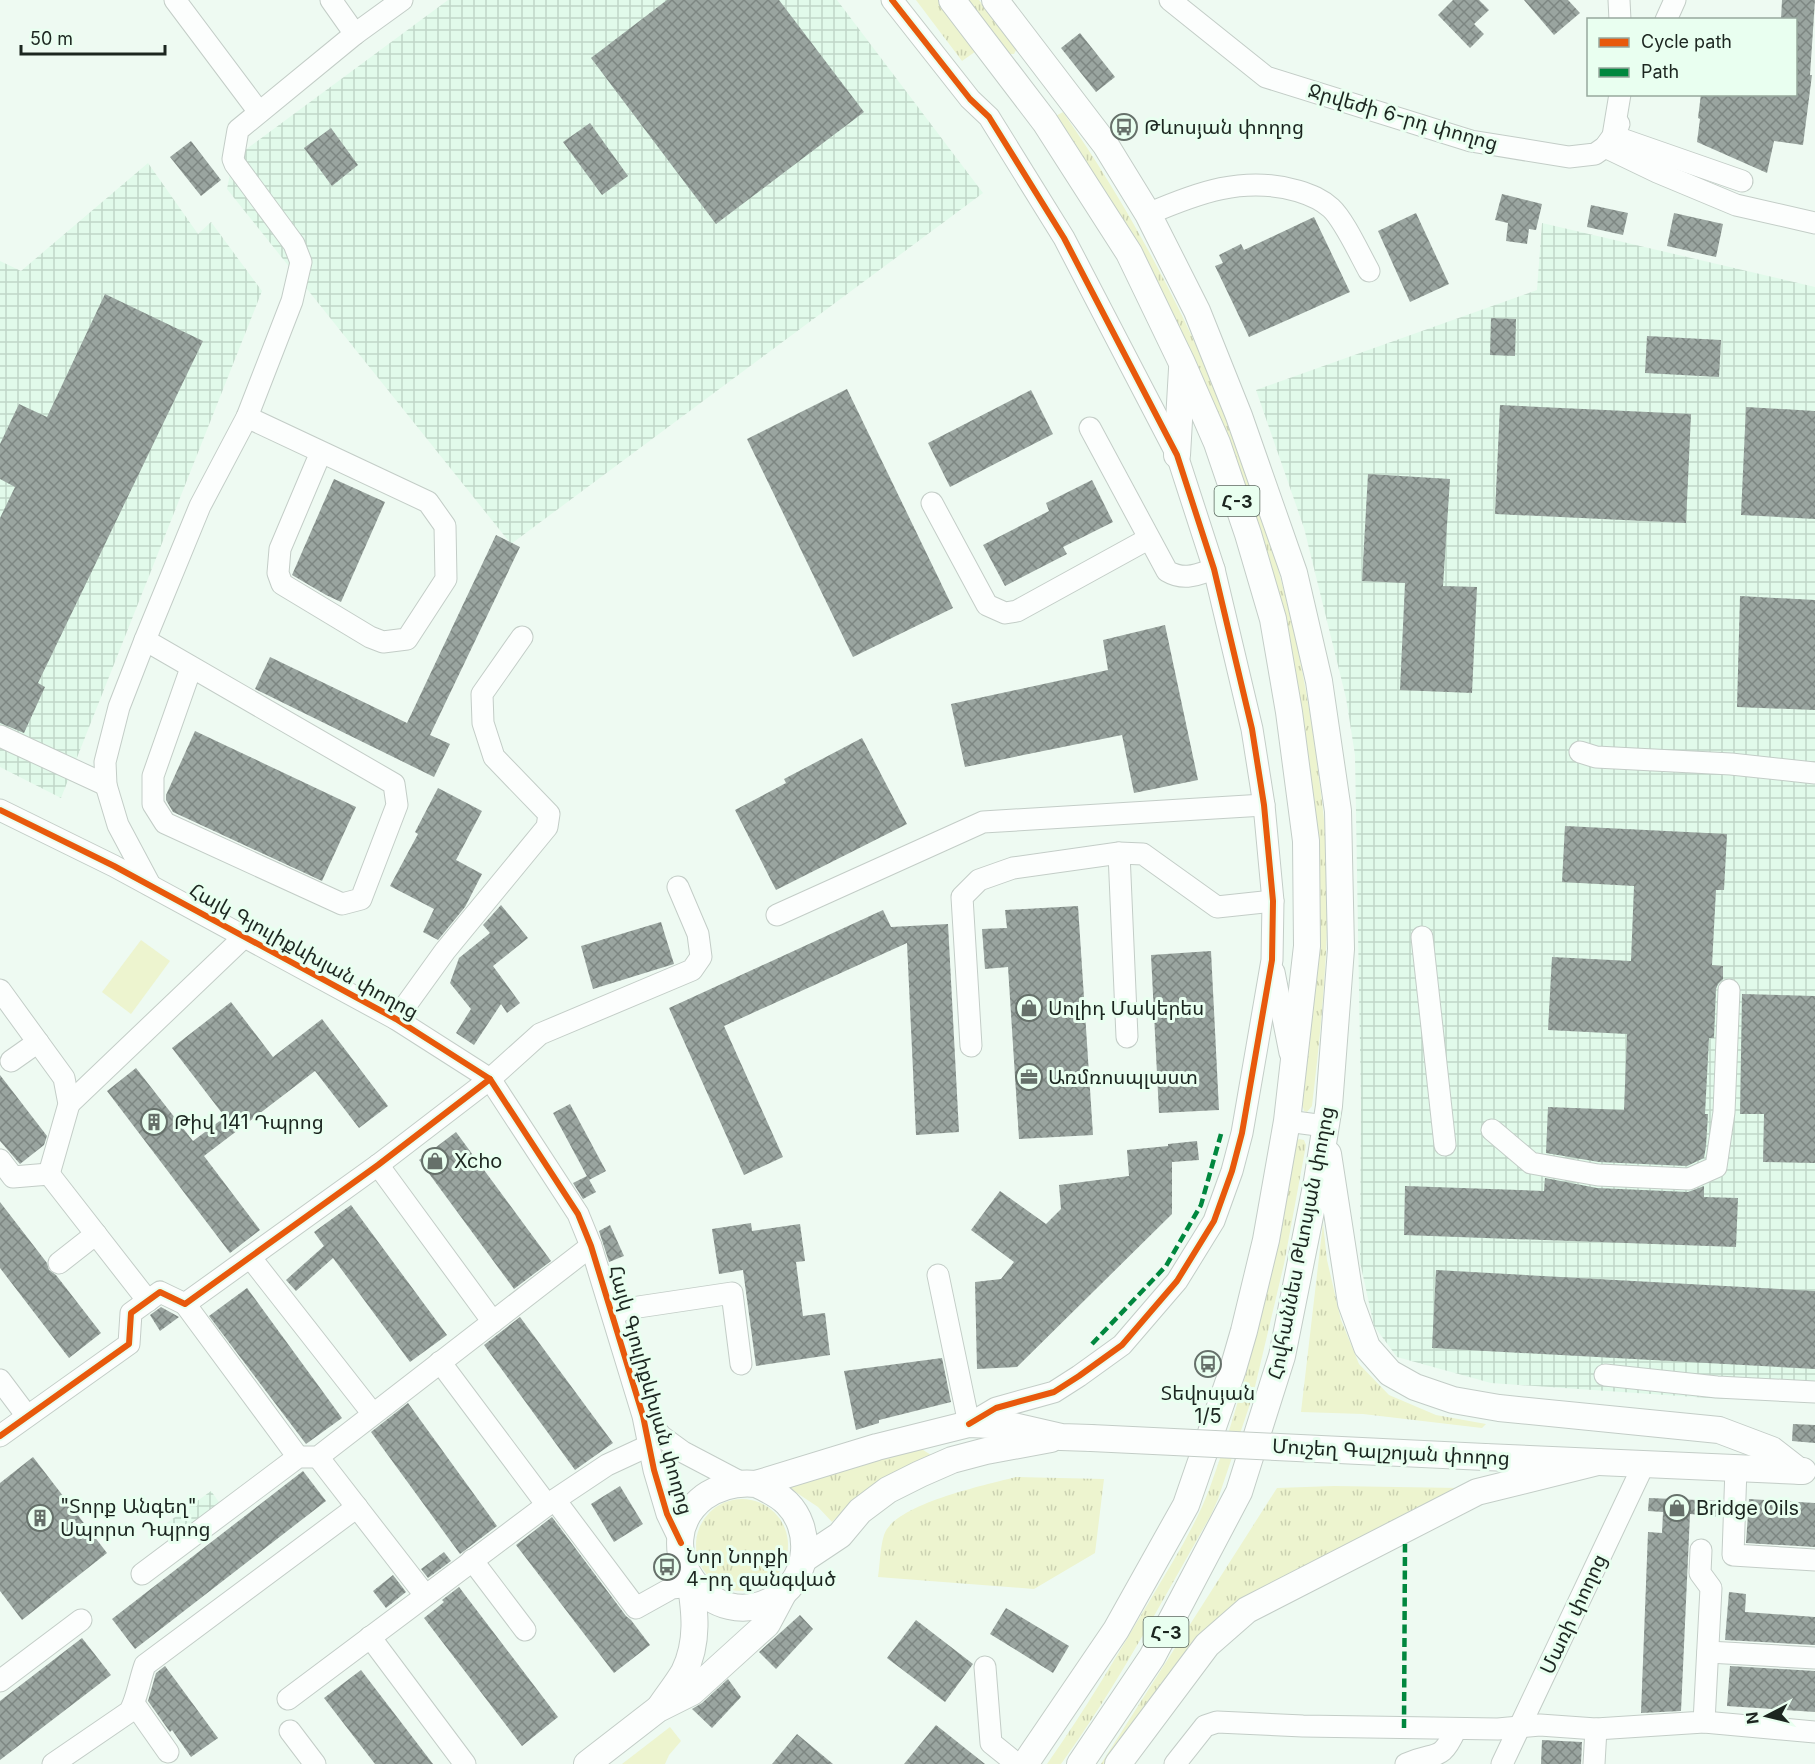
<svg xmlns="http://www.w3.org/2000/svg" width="1815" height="1764" viewBox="0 0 1815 1764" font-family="Inter,'Noto Sans Armenian',sans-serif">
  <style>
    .industrial { fill: url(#industrial-grid) }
    .grass { fill: url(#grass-tufts) }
    .park { fill: #edf4cf }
    .building { fill: url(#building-cross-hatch) }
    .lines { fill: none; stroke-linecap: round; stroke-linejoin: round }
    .minor-casing { stroke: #c3cdc7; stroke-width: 23 }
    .major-casing { stroke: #c3cdc7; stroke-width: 28 }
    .minor { stroke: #fcfefd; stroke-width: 21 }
    .major { stroke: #fcfefd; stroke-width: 26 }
    .major-bridge-casing { stroke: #c3cdc7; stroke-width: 28; stroke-linecap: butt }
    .major-bridge { stroke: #fcfefd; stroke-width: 26 }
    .quiet { stroke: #00873e; stroke-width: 4.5; stroke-dasharray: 9 4.5; stroke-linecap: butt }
    .cycleway-casing { stroke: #e9fff0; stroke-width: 10 }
    .cycleway { stroke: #e8590c; stroke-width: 6 }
    .labels { text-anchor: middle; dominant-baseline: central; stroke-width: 6; stroke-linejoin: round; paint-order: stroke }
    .shield { fill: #e9fff0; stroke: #5a675e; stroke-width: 1.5 }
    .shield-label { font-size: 18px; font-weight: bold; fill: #1c2620 }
    .street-label { font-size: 20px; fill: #1c2620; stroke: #e9fff0 }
    .poi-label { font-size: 20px; fill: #1c2620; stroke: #e9fff0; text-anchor: start }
  </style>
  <defs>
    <pattern id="industrial-grid" width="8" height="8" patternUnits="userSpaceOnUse" patternTransform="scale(1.5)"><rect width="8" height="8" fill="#e1faea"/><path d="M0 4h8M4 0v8" fill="none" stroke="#c0d6c8"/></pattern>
    <pattern id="grass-tufts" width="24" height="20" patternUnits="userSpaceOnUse" patternTransform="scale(1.5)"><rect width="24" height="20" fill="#edf4cf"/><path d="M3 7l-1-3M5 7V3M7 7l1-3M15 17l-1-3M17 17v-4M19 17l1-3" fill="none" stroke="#cbd1b1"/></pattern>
    <pattern id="building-cross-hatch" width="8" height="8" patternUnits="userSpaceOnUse" patternTransform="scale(1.5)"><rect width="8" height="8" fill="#9aa5a0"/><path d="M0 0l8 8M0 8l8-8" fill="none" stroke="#7d8682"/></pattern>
  </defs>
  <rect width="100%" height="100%" fill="#eefaf2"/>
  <g class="industrial">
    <polygon points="448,0 837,0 983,193 511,544 227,189 233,159"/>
    <polygon points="148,163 198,234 211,222 262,291 61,798 0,767 0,261 21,271"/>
    <polygon points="1542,223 1815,287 1815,1402 1709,1398 1491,1383 1397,1357 1374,1326 1360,1262 1361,1104 1355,755 1346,698 1304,528 1256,390 1537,290"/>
    <polygon points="211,1491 221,1505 171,1543 160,1528"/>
  </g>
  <g class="grass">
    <polygon points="916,0 940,0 979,49 962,61"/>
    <polygon points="967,0 979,0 1013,44 1016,50 1014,54 1010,54"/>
    <path d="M1063 112C1195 303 1285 524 1316 754 1320 787 1325 820 1327 853 1330 938 1322 1022 1312 1106L1307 1112 1304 1111 1302 1104 1312 1000 1264 554 1054 117Z"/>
    <path d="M1299 1139 1304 1140 1306 1145 1284 1264 1253 1395 1218 1499 1211 1515C1163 1599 1118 1685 1061 1764H1047C1084 1712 1116 1657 1149 1602 1170 1566 1194 1529 1209 1490 1250 1378 1275 1260 1295 1142Z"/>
    <polygon points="1323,1223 1327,1260 1341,1320 1359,1364 1389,1395 1436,1415 1486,1424 1482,1428 1363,1414 1301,1412"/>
    <path d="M920 1448 931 1455C893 1475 862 1490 832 1522L818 1507 785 1485Z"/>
    <path d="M1016 1477 1104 1479 1095 1553 1034 1589 878 1577C880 1564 880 1548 884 1535 894 1504 986 1485 1016 1477Z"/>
    <polygon points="1334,1486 1460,1488 1275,1581 1220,1617 1185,1652 1104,1764 1101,1764 1277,1488"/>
    <circle cx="742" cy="1545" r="46"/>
  </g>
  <g class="park">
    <polygon points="141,940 170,961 131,1014 102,992"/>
    <polygon points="670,1727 681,1741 669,1755 665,1764 622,1764"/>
  </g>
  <g class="building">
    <polygon points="667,0 779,0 864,112 716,224 591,58"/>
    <polygon points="1453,0 1479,0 1489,10 1474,24 1484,34 1470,48 1438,15"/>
    <polygon points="1524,0 1568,0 1580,13 1554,35"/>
    <polygon points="1782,0 1815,0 1810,75 1812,75 1803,145 1774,141 1767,173 1697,142 1700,119 1698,118 1701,94 1796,94 1796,20 1781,20"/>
    <polygon points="1080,33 1115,77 1096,92 1061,48"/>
    <polygon points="590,123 628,176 602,195 563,142"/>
    <polygon points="331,128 358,165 332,186 304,148"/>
    <polygon points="191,141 221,180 201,196 170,157"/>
    <polygon points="1502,194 1542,204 1536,230 1529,229 1527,244 1506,241 1508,223 1495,220"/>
    <polygon points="1591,205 1628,213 1623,235 1587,227"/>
    <polygon points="1416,213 1449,284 1410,302 1378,231"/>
    <polygon points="1674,213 1723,224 1716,257 1667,246"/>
    <polygon points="1314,217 1350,292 1249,337 1215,266 1223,263 1219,255 1241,244 1244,250"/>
    <polygon points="105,294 203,341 38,683 45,687 24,733 0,723 0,518 15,487 0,479 0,444 19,404 47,417"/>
    <polygon points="1491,318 1516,319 1515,356 1490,355"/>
    <polygon points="1647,336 1721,340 1719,377 1645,373"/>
    <polygon points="847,389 953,608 853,657 747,439"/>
    <polygon points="1031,390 1053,434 950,487 928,443"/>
    <polygon points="1500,405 1691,414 1686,523 1495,514"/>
    <polygon points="1746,407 1815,411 1815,519 1741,515"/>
    <polygon points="1368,474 1450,479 1443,586 1477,587 1472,693 1400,690 1405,583 1362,581"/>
    <polygon points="334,479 385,502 341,602 326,595 292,575"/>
    <polygon points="1092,480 1113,522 1063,547 1067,554 1005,586 983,545 1049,511 1046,503"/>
    <polygon points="496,535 520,547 430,735 450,744 434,777 255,689 270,657 407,723"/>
    <polygon points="1740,596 1815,600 1815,710 1737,707"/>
    <polygon points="1165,625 1198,780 1134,793 1122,735 965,767 951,704 1108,670 1103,640"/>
    <polygon points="195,731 356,807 322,881 173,812 166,800 166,795"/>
    <polygon points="862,738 907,824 776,890 735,810 786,783 784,779"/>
    <polygon points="438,788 482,811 456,860 482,874 465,907 438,940 423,932 434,909 390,886 418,834 415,832"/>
    <polygon points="1565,826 1727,834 1724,890 1716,890 1712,965 1723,966 1723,979 1718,984 1716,989 1714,1038 1709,1038 1705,1114 1708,1114 1706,1146 1704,1158 1687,1166 1599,1162 1546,1153 1548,1107 1624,1110 1627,1034 1548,1030 1552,957 1631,961 1634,886 1562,882"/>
    <polygon points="501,905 528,938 493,966 520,1003 507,1013 501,1004 474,1045 456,1033 471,1009 450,983 459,958 490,933 483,925"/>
    <polygon points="1078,906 1093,1135 1019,1139 1008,967 985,969 982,929 1007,928 1005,910"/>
    <polygon points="883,910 891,927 948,924 959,1132 916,1135 907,943 724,1026 783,1157 744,1175 669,1008"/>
    <polygon points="661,922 674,964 593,989 581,946"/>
    <polygon points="1211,951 1219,1110 1159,1113 1151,955"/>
    <polygon points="1742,994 1815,996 1815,1163 1763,1162 1764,1114 1740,1114"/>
    <polygon points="231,1002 273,1057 322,1019 388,1106 359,1128 315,1071 204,1156 260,1230 230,1253 107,1091 136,1068 193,1141 225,1117 172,1048"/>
    <polygon points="0,1075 47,1136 44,1145 20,1164 0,1141"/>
    <polygon points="570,1104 606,1171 589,1180 553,1113"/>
    <polygon points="456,1132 551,1261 514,1289 419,1160"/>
    <polygon points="1197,1141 1199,1160 1172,1162 1172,1214 1017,1367 977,1369 975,1282 1001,1279 1014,1262 971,1230 1000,1191 1046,1224 1061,1209 1059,1185 1129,1176 1127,1150 1168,1146 1168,1144"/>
    <polygon points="587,1176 596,1192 583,1199 573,1183"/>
    <polygon points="1545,1178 1597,1188 1688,1192 1704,1186 1704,1197 1738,1198 1736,1247 1404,1235 1405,1186 1544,1191"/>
    <polygon points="0,1202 47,1263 49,1270 56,1275 101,1333 69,1358 0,1268"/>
    <polygon points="351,1205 447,1335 410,1362 333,1258 296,1291 286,1280 324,1246 314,1232"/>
    <polygon points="751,1223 752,1231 800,1224 805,1261 796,1262 803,1316 825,1313 830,1355 756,1366 743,1270 719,1274 712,1229"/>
    <polygon points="610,1225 624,1256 609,1262 599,1231"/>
    <polygon points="1436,1270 1815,1291 1815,1369 1432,1348"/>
    <polygon points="247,1288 342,1418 306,1444 209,1316"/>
    <polygon points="161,1307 179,1317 160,1331 150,1315"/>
    <polygon points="520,1317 613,1443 575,1470 484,1345"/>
    <polygon points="942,1358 951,1402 879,1420 879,1423 856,1430 844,1371"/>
    <polygon points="408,1403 497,1526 460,1554 371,1432"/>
    <polygon points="1793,1424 1815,1425 1815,1443 1792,1441"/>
    <polygon points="33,1457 107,1553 22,1620 0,1591 0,1483"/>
    <polygon points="303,1471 326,1501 135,1649 112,1619"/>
    <polygon points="620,1486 643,1524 614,1542 591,1504"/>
    <polygon points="1649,1498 1722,1501 1722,1517 1690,1514 1681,1711 1641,1713 1648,1532 1662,1533 1663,1512 1648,1511"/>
    <polygon points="1749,1499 1815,1503 1815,1547 1746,1543"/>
    <polygon points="552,1517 626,1616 631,1620 650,1645 614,1673 516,1545"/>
    <polygon points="444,1552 451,1561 428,1578 421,1569"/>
    <polygon points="393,1575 406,1592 386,1608 373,1591"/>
    <polygon points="459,1587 558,1717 522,1746 424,1618 444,1602 442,1600"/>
    <polygon points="1729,1592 1746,1594 1745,1612 1815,1617 1815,1645 1725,1640"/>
    <polygon points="1006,1608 1069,1646 1053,1673 990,1634"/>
    <polygon points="800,1615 813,1629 776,1669 759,1652"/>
    <polygon points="916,1620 973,1664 945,1702 887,1658"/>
    <polygon points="82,1638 111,1675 0,1760 0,1701"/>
    <polygon points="165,1666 218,1738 191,1757 172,1730 170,1732 148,1701 156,1673"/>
    <polygon points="1730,1666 1815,1671 1815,1712 1727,1706"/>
    <polygon points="361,1670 433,1764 375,1764 324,1698"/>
    <polygon points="728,1679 741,1697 712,1728 692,1709 702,1703"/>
    <polygon points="936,1725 985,1764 904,1764"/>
    <polygon points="797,1734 833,1764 772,1764"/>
    <polygon points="1542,1740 1582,1742 1581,1764 1541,1764"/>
  </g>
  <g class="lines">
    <defs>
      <g id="minor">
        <polyline points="175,0 259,112"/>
        <polyline points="331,0 355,34"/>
        <polyline points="892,0 970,99 989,117 1064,238 1177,455 1214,569 1252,729 1264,805 1273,901 1272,960 1242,1133 1232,1171 1214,1221 1177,1281 1122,1345 1079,1376 1054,1392 996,1408 969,1424 938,1275"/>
        <polyline points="1170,0 1266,77 1471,141 1569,157 1595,154 1605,147 1613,136 1620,94"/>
        <polyline points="1619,0 1620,20"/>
        <polyline points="1666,20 1675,0"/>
        <polyline points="1619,124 1613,136 1742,181"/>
        <polyline points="1605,147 1657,172 1736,205 1815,223"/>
        <path d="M1148 214C1197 193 1244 175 1298 191 1311 195 1321 199 1331 208 1344 220 1359 253 1369 271"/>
        <polyline points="247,417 428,502 445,526 446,579 407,639 383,642 370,637 282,584 278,573 280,549 321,452"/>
        <path d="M1090 428 1167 571C1184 581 1196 575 1214 569"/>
        <polyline points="932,503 987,605 1005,613 1017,611 1148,539"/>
        <polyline points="145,640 394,784 397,805 361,899 342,904 165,823 153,804 153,776 191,668"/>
        <polyline points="0,736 106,785"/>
        <polyline points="1580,752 1596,757 1731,764 1815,773"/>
        <polyline points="0,810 114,866 396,1019 490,1079 578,1214 591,1246 643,1416 654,1470 667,1514 681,1543"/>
        <polyline points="1119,853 1127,1037"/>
        <polyline points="150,885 118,825 106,785 105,762 119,707 145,640 200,506 247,417 292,301 301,262 294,244 235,164 233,159 238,130 355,34 402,0"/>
        <polyline points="777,915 983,822 1264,805"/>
        <polyline points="1422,937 1445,1145"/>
        <polyline points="1274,972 1290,1053"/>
        <polyline points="0,990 64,1078 69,1104 49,1174"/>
        <polyline points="396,1019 445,951 547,827 549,814 494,757 483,723 482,694 522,637"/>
        <polyline points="971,1046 962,897 979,880 1013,868 1119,853 1143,854 1217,907 1273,901"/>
        <polyline points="11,1061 38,1042"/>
        <polyline points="69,1104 244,937"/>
        <polyline points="1287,1121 1325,1126"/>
        <polyline points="1492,1130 1531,1163 1598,1175 1689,1179 1716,1167 1724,1112 1729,990"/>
        <polyline points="0,1160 13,1177 49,1174 148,1301"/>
        <polyline points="378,1165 493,1322"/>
        <polyline points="250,1257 373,1414"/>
        <polyline points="59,1263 96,1234"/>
        <polyline points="185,1304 298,1457"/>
        <polyline points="613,1315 625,1309 732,1293 741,1364"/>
        <polyline points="440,1362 547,1505 607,1465 648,1446"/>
        <polyline points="1605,1375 1717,1387 1815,1392"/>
        <polyline points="0,1380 27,1416"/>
        <polyline points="644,1416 661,1436 683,1452 742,1483"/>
        <polyline points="0,1436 129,1344 131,1313 160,1292 185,1304 189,1301 378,1165 490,1079 540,1034 692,970 701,957 698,934 678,887"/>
        <polyline points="318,1457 425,1595"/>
        <polyline points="1736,1468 1733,1555 1815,1560"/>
        <polyline points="555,1500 636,1608 672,1588 691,1586"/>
        <polyline points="472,1560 525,1630"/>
        <polyline points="142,1574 298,1457 318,1457 591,1246"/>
        <polyline points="370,1637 465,1764"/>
        <polyline points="1708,1652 1815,1658"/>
        <polyline points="985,1667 991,1743 1017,1764"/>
        <polyline points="0,1681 81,1620"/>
        <polyline points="288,1699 547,1505"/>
        <polyline points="135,1705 168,1752"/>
        <polyline points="1704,1722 1815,1732"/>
        <polyline points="290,1731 315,1764"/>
        <path d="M53 1764 129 1712C136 1703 140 1678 145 1665L357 1507"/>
        <polyline points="1175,1764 1205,1726 1217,1722 1303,1726 1498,1729 1540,1725 1596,1729 1704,1722 1711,1588 1700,1573 1701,1550"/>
        <path d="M1406 1764C1437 1750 1440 1764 1456 1729"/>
        <polyline points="1502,1764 1644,1464"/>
        <polyline points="1594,1764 1596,1729"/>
      </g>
      <g id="major">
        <polyline points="952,0 1045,122 1129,253 1182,363 1217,443 1248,534 1273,619 1289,712 1306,841 1307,946 1287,1121 1266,1240 1244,1331 1233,1369 1186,1505 1116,1630 1025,1764"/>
        <polyline points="995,0 1105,144 1148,214 1197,311 1239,416 1294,573 1319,681 1338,811 1341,949 1329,1106 1317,1181 1282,1356 1239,1492 1152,1657 1080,1764"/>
        <polyline points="1177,455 1182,369"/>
        <polyline points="1328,1154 1351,1303 1367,1347 1390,1373 1415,1387 1453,1400 1499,1408 1719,1430 1772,1450 1799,1471"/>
        <polyline points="1485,1457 1803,1471"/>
        <path d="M756 1484C767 1489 778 1494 787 1503 812 1528 810 1575 779 1596 710 1641 643 1544 704 1497 720 1486 737 1482 756 1484L877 1447 969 1424 1013 1426 1061 1437 1091 1438"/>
        <polyline points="804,1559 840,1535 860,1511 888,1490 920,1474 952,1460 986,1451 1051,1439"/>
        <path d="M660 1707C668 1695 677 1684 684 1672 699 1642 695 1611 690 1579"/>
        <polyline points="587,1764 658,1709 692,1692 767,1624 783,1594"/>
        <polyline points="1118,1764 1207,1645 1247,1610 1477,1492 1598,1462"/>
      </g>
    </defs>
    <use href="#minor" class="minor-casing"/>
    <use href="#major" class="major-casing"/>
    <use href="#minor" class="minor"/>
    <use href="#major" class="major"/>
    <defs>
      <polyline id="major-bridge" points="1091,1438 1485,1457"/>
    </defs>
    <use href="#major-bridge" class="major-bridge-casing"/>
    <use href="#major-bridge" class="major-bridge"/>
    <g class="quiet">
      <polyline points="1092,1344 1166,1266 1201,1205 1221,1134"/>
      <polyline points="1404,1728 1405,1544"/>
    </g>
    <defs>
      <g id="cycleway">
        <polyline points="892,0 970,99 989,117 1064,238 1177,455 1214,569 1252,729 1264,805 1273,901 1272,960 1242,1133 1232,1171 1214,1221 1177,1281 1122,1345 1079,1376 1054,1392 996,1408 969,1424"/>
        <polyline points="0,810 114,866 396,1019 490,1079 578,1214 591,1246 643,1416 654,1470 667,1514 681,1543"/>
        <polyline points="0,1436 129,1344 131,1313 160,1292 185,1304 378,1165 490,1079"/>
      </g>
    </defs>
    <use href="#cycleway" class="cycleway-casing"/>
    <use href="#cycleway" class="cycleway"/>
  </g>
  <defs>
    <symbol id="bus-ring" viewBox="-11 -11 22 22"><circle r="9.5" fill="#e9fff0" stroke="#66706a" stroke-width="1.5"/><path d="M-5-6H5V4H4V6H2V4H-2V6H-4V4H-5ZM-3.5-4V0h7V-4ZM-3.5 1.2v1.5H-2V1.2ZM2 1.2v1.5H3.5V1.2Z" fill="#66706a"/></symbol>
    <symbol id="shop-ring" viewBox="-11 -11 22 22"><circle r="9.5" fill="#e9fff0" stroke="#66706a" stroke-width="1.5"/><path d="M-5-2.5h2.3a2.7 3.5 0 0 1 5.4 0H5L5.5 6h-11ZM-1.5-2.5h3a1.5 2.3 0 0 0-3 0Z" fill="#66706a"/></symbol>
    <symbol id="office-ring" viewBox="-11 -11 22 22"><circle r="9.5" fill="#e9fff0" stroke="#66706a" stroke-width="1.5"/><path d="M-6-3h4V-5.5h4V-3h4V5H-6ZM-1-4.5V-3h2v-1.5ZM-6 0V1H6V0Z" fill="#66706a"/></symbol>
    <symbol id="building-ring" viewBox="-11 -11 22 22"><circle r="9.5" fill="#e9fff0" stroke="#66706a" stroke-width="1.5"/><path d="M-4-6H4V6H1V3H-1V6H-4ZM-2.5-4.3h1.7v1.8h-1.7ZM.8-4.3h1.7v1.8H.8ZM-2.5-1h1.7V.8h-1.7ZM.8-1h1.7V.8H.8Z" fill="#66706a"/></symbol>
  </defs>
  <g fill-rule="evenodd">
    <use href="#bus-ring" x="1109" y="112" width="30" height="30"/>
    <use href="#shop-ring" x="1014" y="993" width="30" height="30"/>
    <use href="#office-ring" x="1014" y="1062" width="30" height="30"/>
    <use href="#building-ring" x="139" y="1107" width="30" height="30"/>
    <use href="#shop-ring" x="420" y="1146" width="30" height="30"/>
    <use href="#bus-ring" x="1193" y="1349" width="30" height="30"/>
    <use href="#shop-ring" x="1662" y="1493" width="30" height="30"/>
    <use href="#building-ring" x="25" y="1503" width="30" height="30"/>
    <use href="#bus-ring" x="652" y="1552" width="30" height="30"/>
  </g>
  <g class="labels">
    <g class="shield">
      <rect x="1214.5" y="486" width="45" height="30" rx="4.5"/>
      <rect x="1143.5" y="1617" width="45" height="30" rx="4.5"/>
    </g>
    <g class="shield-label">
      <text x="1237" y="501">Հ-3</text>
      <text x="1166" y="1632">Հ-3</text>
    </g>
    <g class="street-label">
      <text transform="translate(1403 117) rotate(16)">Ջրվեժի 6-րդ փողոց</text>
      <text transform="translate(304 951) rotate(29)">Հայկ Գյուլիքևխյան փողոց</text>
      <text transform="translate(1301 1243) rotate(-79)">Հովհաննես Թևոսյան փողոց</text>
      <text transform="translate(651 1390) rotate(74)">Հայկ Գյուլիքևխյան փողոց</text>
      <text transform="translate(1391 1452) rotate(3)">Մուշեղ Գալշոյան փողոց</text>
      <text transform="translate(1573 1614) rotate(-65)">Մառի փողոց</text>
    </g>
    <g class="poi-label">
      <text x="1144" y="127">Թևոսյան փողոց</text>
      <text x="1048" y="1008">Սոլիդ Մակերես</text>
      <text x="1048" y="1077">Առմռոսպլաստ</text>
      <text x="174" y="1122">Թիվ 141 Դպրոց</text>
      <text x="454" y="1161">Xcho</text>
      <text x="1208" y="1393" text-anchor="middle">Տեվոսյան<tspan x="1208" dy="23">1/5</tspan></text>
      <text x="60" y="1506">"Տորք Անգեղ"<tspan x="60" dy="23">Սպորտ Դպրոց</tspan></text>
      <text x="1696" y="1508">Bridge Oils</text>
      <text x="686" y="1556">Նոր Նորքի<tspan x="686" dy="23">4-րդ զանգված</tspan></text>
    </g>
  </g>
  <rect x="1587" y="18" width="210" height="78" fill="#e9fff0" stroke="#97a89d" stroke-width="1.5"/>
  <rect x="1599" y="38" width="30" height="9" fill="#e8590c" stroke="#97a89d" stroke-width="1.5"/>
  <text x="1641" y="48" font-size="18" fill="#1c2620">Cycle path</text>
  <rect x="1599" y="68" width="30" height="9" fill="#00873e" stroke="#97a89d" stroke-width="1.5"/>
  <text x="1641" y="78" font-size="18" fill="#1c2620">Path</text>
  <g transform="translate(1767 1716) rotate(263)" stroke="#e9fff0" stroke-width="4.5" paint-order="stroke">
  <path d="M0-4.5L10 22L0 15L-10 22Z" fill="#1c2620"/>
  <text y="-9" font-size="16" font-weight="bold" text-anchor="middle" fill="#1c2620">N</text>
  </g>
  <path d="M21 45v9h144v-9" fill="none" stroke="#1c2620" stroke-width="3"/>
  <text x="30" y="45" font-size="18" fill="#1c2620" stroke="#e9fff0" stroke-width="4.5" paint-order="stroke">50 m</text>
</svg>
